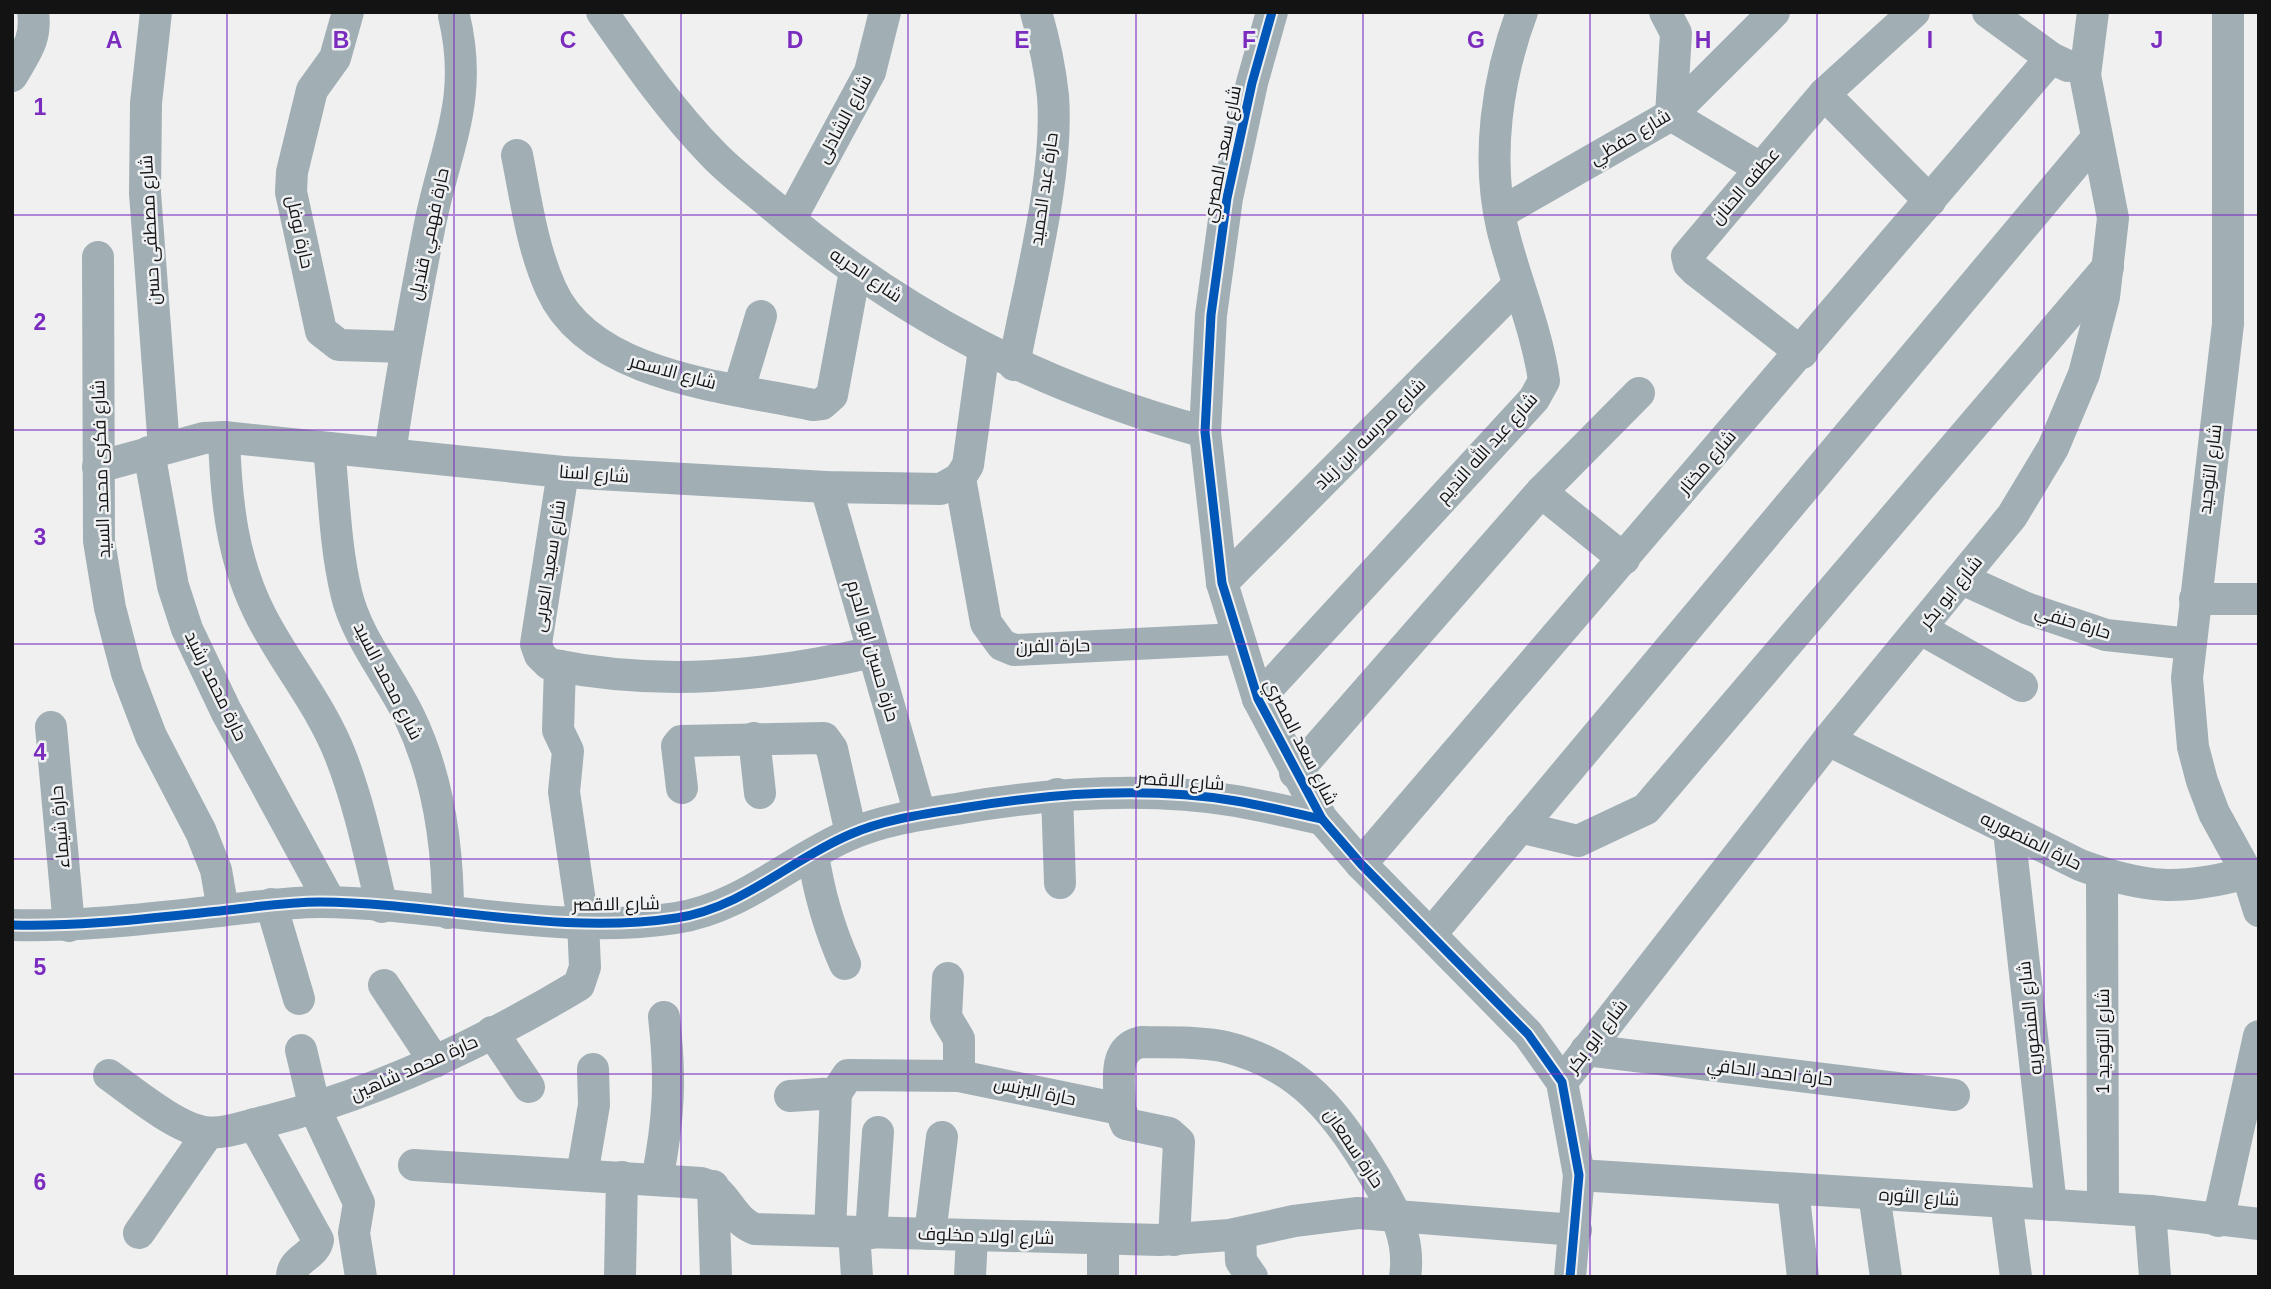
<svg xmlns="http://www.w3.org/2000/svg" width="2271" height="1289" viewBox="0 0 2271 1289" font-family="Helvetica,Cairo,sans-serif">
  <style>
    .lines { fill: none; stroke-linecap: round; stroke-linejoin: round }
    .minor { stroke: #a1afb4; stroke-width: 32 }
    .cycleway-casing { stroke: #eff0f2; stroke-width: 13 }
    .cycleway { stroke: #0057b8; stroke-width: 9 }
    .grid { fill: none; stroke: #7b2cbf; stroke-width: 2; stroke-opacity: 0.55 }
    .labels { text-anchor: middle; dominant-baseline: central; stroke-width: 5; stroke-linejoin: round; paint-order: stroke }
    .street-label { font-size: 18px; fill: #131314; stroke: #eff0f2 }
    .grid-label { font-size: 23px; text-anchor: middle; font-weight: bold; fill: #7b2cbf; stroke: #eff0f2; stroke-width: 5; stroke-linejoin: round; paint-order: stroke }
  </style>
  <rect width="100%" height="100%" fill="#f0f0f1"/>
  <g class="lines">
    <g class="minor">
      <polyline points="156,12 146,103 145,193 164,448"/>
      <polyline points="348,12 335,58 312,90 292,172 291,192 321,331 339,345 405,347"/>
      <path d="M602 12C637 62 671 111 713 154 731 173 753 189 773 206 902 316 1042 388 1205 432"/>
      <polyline points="1272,12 1252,83 1227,198 1211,315 1205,432 1222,583 1258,699 1322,819 1361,864 1528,1034 1562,1082 1579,1175 1570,1277"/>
      <polyline points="1665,12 1676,33 1671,115 1760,168"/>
      <polyline points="1988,12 2051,58 2068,66"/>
      <polyline points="2228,12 2228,324 2187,678 2193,747 2202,781 2214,813 2247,873 2259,911"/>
      <path d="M12 76C25 53 37 40 33 12"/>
      <polyline points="1824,94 1930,201"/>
      <path d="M517 155C526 200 532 247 551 289 590 377 729 387 813 405L822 404 832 395 855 271"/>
      <polyline points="1500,213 1671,115 1774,12"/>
      <polyline points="790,220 870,72 885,12"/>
      <polyline points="98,257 99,541 110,608 127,673 151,736 201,832 216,870 223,910"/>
      <polyline points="1802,353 1695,270 1689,264 1687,256 1824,94 1914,12"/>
      <path d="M1014 365C1029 284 1059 176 1053 96 1050 67 1044 40 1036 12"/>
      <polyline points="739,389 761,316"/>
      <path d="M224 437C226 500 232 561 262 618 287 666 322 707 341 757 360 806 370 857 382 907"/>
      <path d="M329 448C334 495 335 545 346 592 356 637 389 675 409 716 439 778 448 845 448 913"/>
      <polyline points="149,452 173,586 187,629 226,711 330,902"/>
      <path d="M390 454C401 376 415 300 430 224 446 145 474 99 454 16"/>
      <polyline points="98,467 204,438 224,437 563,472 826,487 941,489 960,478 968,465 984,349"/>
      <path d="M563 472 536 644 540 655 549 664C660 687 764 677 873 652"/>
      <polyline points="960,478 986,623 1002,645 1014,650 1237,639"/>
      <polyline points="826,487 920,814"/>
      <polyline points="1541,492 1624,559"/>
      <polyline points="1962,579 2026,608 2106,635 2190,644"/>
      <polyline points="1222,583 1518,285"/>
      <polyline points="2195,599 2259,599"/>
      <polyline points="1921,629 2022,686"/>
      <path d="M1258 699 1534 399 1544 381C1537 329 1514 278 1502 227 1486 157 1497 79 1522 12"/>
      <polyline points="51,727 69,926"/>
      <polyline points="754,738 760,793"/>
      <path d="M1828 740 2080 865C2145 889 2180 891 2247 873"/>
      <polyline points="1295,773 1541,492 1639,393"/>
      <polyline points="682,788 677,746 681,741 824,738 832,749 851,833"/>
      <polyline points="1057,794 1060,883"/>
      <polyline points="1520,827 1578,841 1646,809 2108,267"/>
      <polyline points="2009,831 2051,1205"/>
      <path d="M813 854C819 894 829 928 845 964"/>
      <polyline points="1361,864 2051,58"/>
      <polyline points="2102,873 2103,1208"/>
      <polyline points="271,904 299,999"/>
      <path d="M12 925C82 927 151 918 220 911 254 907 287 902 320 902 438 903 558 936 676 918 743 908 791 859 851 834 885 819 925 814 962 808 1052 793 1145 786 1236 801 1265 806 1293 813 1322 819"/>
      <polyline points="1431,934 2096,139"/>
      <polyline points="948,978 946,1017 959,1039 959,1076"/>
      <polyline points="384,985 435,1062"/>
      <polyline points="492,1032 529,1087"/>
      <polyline points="301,1050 315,1109 359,1203 354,1233 361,1277"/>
      <polyline points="1586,1050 1954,1095"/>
      <path d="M109 1075C133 1092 176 1128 205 1132 225 1135 248 1125 267 1121 378 1093 481 1044 579 985L585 967 583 922 564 792 568 751 558 730 560 666"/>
      <polyline points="1562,1082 1828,740 2012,516 2053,448 2084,374 2104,297 2113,218 2085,75 2093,12"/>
      <polyline points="790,1096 836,1093 848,1075 959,1076 1120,1109 1126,1124 1169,1133 1179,1142 1174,1240"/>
      <path d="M1120 1109C1120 1084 1111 1049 1141 1042 1168 1043 1200 1041 1226 1047 1302 1066 1337 1114 1375 1177 1394 1210 1411 1238 1405 1277"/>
      <path d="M254 1124 318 1240C315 1257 292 1258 292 1277"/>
      <path d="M414 1165 701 1183C728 1190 729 1219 755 1229L1160 1240 1230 1235 1294 1221 1358 1213 1576 1230"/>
      <polyline points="582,1175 594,1105 593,1069"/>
      <polyline points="1579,1175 2150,1211 2259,1224"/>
      <path d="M657 1180C669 1119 671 1078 664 1017"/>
      <polyline points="713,1186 716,1277"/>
      <polyline points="1793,1189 1803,1277"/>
      <polyline points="1874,1194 1886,1277"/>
      <polyline points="2006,1202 2016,1277"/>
      <polyline points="2150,1211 2155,1277"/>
      <polyline points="2218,1221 2259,1036"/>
      <polyline points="830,1231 836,1093"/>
      <polyline points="854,1232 857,1277"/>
      <polyline points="139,1233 208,1133"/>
      <polyline points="871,1233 878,1132"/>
      <polyline points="1240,1233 1241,1261 1252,1277"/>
      <polyline points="930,1234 942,1137"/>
      <polyline points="620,1277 622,1177"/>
      <polyline points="970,1277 972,1235"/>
      <polyline points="1103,1277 1103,1239"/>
    </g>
    <defs>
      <g id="cycleway">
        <polyline points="1272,12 1252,83 1227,198 1211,315 1205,432 1222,583 1258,699 1322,819 1361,864 1528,1034 1562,1082 1579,1175 1570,1277"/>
        <path d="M12 925C82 927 151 918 220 911 254 907 287 902 320 902 438 903 558 936 676 918 743 908 791 859 851 834 885 819 925 814 962 808 1052 793 1145 786 1236 801 1265 806 1293 813 1322 819"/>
      </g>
    </defs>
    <use href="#cycleway" class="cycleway-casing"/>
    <use href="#cycleway" class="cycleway"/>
  </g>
  <path class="grid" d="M227 12V1277M454 12V1277M681 12V1277M908 12V1277M1136 12V1277M1363 12V1277M1590 12V1277M1817 12V1277M2044 12V1277M12 215H2259M12 430H2259M12 644H2259M12 859H2259M12 1074H2259"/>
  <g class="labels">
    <g class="street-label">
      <text transform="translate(844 119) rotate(-62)">شارع الشاذلى</text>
      <text transform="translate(1630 137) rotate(-31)">شارع حفظي</text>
      <text transform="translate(1222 154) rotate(-79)">شارع سعد المصري</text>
      <text transform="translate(1745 186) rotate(-49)">عطفه الحنان</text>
      <text transform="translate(1044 189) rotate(-82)">حارة عبد الحميد</text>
      <text transform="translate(150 230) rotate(-93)">شارع مصطفى حسن</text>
      <text transform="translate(300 232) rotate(78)">حارة نوفل</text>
      <text transform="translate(429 234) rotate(-78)">حارة فهمي قنديل</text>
      <text transform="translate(866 275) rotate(34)">شارع الحريه</text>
      <text transform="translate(673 372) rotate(15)">شارع الاسمر</text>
      <text transform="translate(1370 434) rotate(-45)">شارع مدرسه ابن زياد</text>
      <text transform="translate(1487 448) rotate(-48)">شارع عبد الله النديم</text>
      <text transform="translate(1707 462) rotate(-49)">شارع مختار</text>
      <text transform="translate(101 469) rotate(-92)">شارع فكرى محمد السيد</text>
      <text transform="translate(2210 469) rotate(-83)">شارع التوحيد</text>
      <text transform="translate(594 474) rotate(4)">شارع اسنا</text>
      <text transform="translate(549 566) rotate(-81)">شارع سعيد العربى</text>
      <text transform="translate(1951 592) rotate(-51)">شارع ابو بكر</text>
      <text transform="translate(2073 622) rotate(17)">حارة حنفي</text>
      <text transform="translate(1053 646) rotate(-1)">حارة الفرن</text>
      <text transform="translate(873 651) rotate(74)">حارة حسين ابو الحرم</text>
      <text transform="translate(388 681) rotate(63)">شارع محمد السيد</text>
      <text transform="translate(216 686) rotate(64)">حارة محمد رشيد</text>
      <text transform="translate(1301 742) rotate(63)">شارع سعد المصري</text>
      <text transform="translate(1181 781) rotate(4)">شارع الاقصر</text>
      <text transform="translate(60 827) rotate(-95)">حارة شيماء</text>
      <text transform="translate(2031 841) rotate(26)">حارة المنصوريه</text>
      <text transform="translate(616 904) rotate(-1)">شارع الاقصر</text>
      <text transform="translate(2030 1018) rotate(-96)">شارع المنصوريه</text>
      <text transform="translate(1597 1036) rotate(-52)">شارع ابو بكر</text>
      <text transform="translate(2103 1041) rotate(-90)">شارع التوحيد 1</text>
      <text transform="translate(414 1068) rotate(-24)">حارة محمد شاهين</text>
      <text transform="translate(1770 1072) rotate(7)">حارة احمد الحافي</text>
      <text transform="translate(1035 1091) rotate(12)">حارة البرنس</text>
      <text transform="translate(1354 1148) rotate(56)">حارة سمعان</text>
      <text transform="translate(1919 1197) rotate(4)">شارع الثوره</text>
      <text transform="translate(986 1236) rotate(2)">شارع اولاد مخلوف</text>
    </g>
  </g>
  <g class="grid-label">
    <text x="114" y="48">A</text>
    <text x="341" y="48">B</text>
    <text x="568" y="48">C</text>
    <text x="795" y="48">D</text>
    <text x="1022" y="48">E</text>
    <text x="1249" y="48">F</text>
    <text x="1476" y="48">G</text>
    <text x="1703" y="48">H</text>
    <text x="1930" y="48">I</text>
    <text x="2157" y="48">J</text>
    <text x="40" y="115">1</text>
    <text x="40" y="330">2</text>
    <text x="40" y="545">3</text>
    <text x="40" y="760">4</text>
    <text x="40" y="975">5</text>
    <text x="40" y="1190">6</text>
  </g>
  <rect width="2271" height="1289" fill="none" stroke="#131314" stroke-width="28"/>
</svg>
